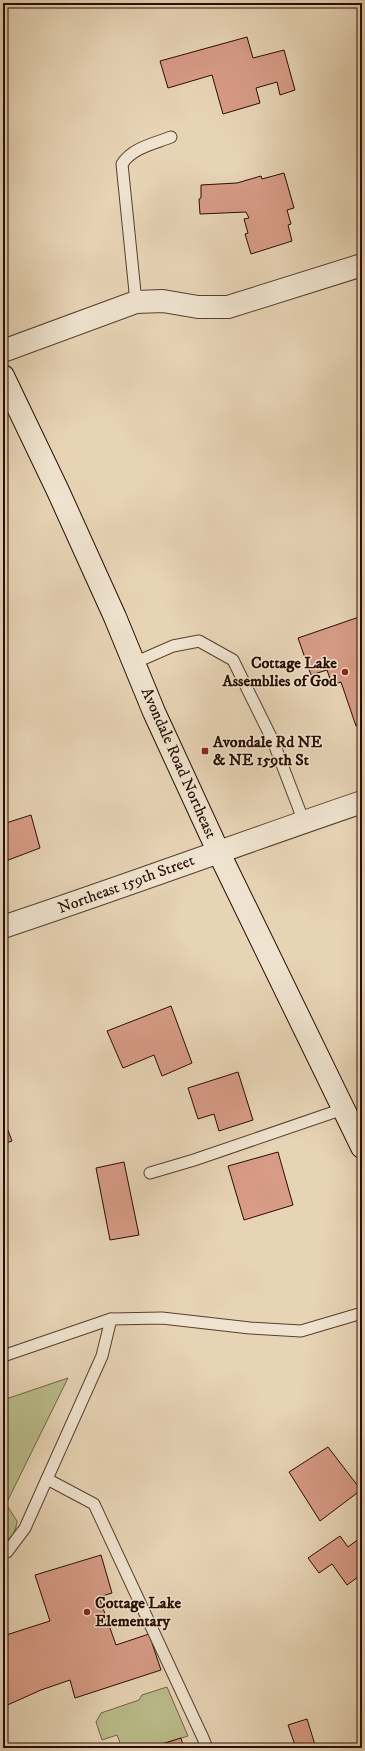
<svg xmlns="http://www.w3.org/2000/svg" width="365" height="1751" viewBox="0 0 365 1751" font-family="'IM FELL DW Pica',serif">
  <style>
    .green { fill: #babc8a; stroke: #726446 }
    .building { fill: #d79b86; stroke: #290c02 }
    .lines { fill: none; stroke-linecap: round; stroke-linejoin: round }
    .lane-casing { stroke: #583e2f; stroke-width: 13 }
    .street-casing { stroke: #583e2f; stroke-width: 24 }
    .secondary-casing { stroke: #290c02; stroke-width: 24 }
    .lane { stroke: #efe3cf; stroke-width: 11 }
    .street { stroke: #efe3cf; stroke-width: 22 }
    .secondary { stroke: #efe3cf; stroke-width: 22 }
    .poi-dot { fill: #8f2418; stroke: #efe3cf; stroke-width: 1.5 }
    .labels { text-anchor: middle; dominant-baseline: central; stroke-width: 3; stroke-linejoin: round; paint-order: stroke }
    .poi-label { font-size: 16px; font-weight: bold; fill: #290c02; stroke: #efe3cf; text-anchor: start }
    .street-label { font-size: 16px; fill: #290c02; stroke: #efe3cf }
  </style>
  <rect width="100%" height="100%" fill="#e7d4b5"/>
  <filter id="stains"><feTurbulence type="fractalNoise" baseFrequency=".005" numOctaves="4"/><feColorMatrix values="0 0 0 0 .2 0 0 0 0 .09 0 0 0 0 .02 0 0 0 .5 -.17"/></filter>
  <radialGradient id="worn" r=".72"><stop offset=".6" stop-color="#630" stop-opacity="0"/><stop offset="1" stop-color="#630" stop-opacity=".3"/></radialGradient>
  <g class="green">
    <path d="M68 1378 6 1504 17 1521C16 1531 12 1538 3 1543V1400Z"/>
    <polygon points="167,1687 188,1736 149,1748 122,1748 117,1735 102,1740 96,1722 101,1713 139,1700 142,1695"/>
  </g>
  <g class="building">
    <polygon points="247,37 253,58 284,50 295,90 280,95 277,82 256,88 260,103 223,114 212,75 168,88 160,61"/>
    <polygon points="284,173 294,208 287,210 291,224 288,225 292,241 251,254 245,234 248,233 244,219 249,218 246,212 200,214 199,199 201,198 201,185 237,183 261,176 262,179"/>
    <polygon points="362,616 362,724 356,726 341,682 332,685 327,670 311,675 298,638"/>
    <polygon points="31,815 40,848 3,862 3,824"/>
    <polygon points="171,1006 192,1063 162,1076 154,1055 123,1068 107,1031"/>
    <polygon points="238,1072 253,1120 219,1131 214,1114 198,1119 188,1088"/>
    <polygon points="3,1117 12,1141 3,1144"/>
    <polygon points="278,1152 293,1205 244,1220 228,1166"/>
    <polygon points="124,1162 139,1235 110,1240 96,1168"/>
    <polygon points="328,1447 361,1490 320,1521 289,1472"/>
    <polygon points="340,1536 348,1547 360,1538 362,1541 362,1574 347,1585 332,1564 319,1573 308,1558"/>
    <polygon points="101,1555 112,1593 99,1597 116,1645 149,1634 161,1670 75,1698 70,1680 41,1690 3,1707 3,1636 50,1621 35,1575"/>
    <polygon points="307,1719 316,1748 296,1748 288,1725"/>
    <polygon points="181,1738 184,1748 149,1748"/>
  </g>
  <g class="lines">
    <defs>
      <g id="lane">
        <path d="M136 302 122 164C132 148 153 144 171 137"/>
        <polyline points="134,663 173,646 199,641 233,660 273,741 304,822"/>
        <polyline points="150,1173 194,1160 343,1109"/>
        <polyline points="3,1356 111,1319 162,1318 250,1328 301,1331 362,1313"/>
        <polyline points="47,1479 94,1504 203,1738 207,1748"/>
        <polyline points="3,1553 7,1552 25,1528 102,1356 111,1319"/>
      </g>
      <g id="street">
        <polyline points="3,351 136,302 163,301 198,307 228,307 362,265"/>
        <path d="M3 927C123 887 242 843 362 802"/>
      </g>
      <polyline id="secondary" points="3,376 58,491 115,617 154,712 218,851 362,1147"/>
    </defs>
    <use href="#lane" class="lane-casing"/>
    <use href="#street" class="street-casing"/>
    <use href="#secondary" class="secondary-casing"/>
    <use href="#lane" class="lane"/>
    <use href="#street" class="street"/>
    <use href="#secondary" class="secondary"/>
  </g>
  <g class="poi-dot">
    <circle cx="345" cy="672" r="4"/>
    <rect x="201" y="747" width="8" height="8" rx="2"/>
    <circle cx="87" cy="1612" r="4"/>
  </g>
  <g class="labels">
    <g class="poi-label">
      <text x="337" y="663" text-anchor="end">Cottage Lake<tspan x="337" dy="18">Assemblies of God</tspan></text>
      <text x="213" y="742">Avondale Rd NE<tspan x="213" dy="18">&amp; NE 159th St</tspan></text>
      <text x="95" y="1603">Cottage Lake<tspan x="95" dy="18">Elementary</tspan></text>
    </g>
    <g class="street-label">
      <text transform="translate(179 763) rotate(66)">Avondale Road Northeast</text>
      <text transform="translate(126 884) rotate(-20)">Northeast 159th Street</text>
    </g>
  </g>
  <rect width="365" height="1751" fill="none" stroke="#e7d4b5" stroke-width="16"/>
  <rect x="4" y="4" width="357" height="1743" fill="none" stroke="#290c02" stroke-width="2"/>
  <rect x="8" y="8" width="349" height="1735" fill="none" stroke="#290c02"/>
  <rect width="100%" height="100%" filter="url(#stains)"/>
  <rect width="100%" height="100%" fill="url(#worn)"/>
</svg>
